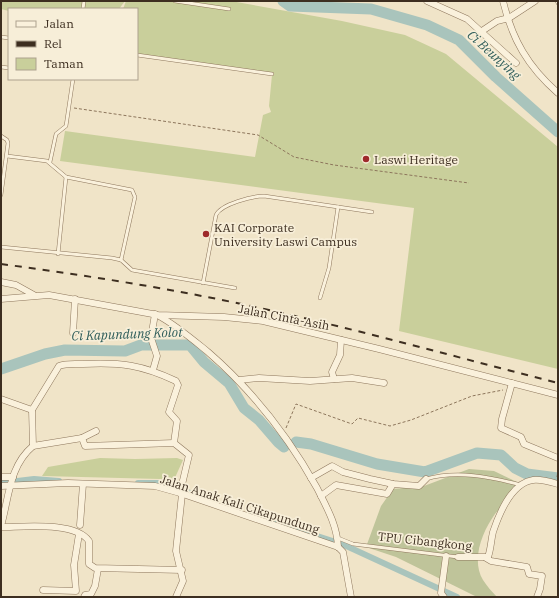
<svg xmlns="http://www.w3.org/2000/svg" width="559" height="598" viewBox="0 0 559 598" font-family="'IBM Plex Serif',serif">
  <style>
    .green { fill: #c9cf9b }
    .cemetery { fill: #bfc49a }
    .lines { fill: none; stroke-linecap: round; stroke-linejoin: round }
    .canal { stroke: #a9c4bc; stroke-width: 6 }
    .river { stroke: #a9c4bc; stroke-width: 11 }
    .service-casing { stroke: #8d765c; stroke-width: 4 }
    .minor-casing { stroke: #8d765c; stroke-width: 7 }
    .path { stroke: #8d765c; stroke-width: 1; stroke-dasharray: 3 2; stroke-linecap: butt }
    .service { stroke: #faf1dc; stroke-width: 3 }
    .minor { stroke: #faf1dc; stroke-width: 6 }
    .rail { stroke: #3d2e20; stroke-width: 2; stroke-dasharray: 7 7; stroke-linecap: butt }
    .poi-dot { fill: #9e2a2b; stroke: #f7eed8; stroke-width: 1.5 }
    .labels { text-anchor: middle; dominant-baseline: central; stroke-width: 3.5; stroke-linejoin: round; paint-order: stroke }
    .poi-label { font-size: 12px; fill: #3d2e20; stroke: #f7eed8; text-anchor: start }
    .street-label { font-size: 12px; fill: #3d2e20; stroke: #f7eed8 }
    .water-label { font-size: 13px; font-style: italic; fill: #2f5d5a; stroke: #f7eed8 }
  </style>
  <rect width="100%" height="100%" fill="#f0e4c8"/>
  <g class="green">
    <polygon points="1,1 125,1 119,9 9,9 9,11 1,9"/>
    <polygon points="126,1 231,1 342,21 405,35 446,54 558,147 558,369 399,331 414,208 60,161 65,131 255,157 263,115 271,112 269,106 272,75 137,54 137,9 123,9"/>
    <polygon points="100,458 135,459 177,458 183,460 173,482 160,479 42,476 48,467"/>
  </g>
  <path class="cemetery" d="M469 469 494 471 519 483C514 496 504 503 495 514 482 532 471 560 483 580 487 586 492 592 497 597H477L396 557 366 547 381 506 393 489 424 486Z"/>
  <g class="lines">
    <g class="canal">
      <polyline points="1,483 34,479 59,481"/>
      <polyline points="138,483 162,483 216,502"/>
      <polyline points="249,514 342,544 457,597"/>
    </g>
    <g class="river">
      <polyline points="283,1 290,6 371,9 427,25 459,40 496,77 558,132"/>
      <polyline points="1,369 45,354 65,350 125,351 141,345 190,345 204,362 229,383 244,408 259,420 278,442 284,447"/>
      <polyline points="296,442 311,444 377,464 425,472 477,453 501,455 515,468 527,474 558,478"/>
    </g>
    <defs>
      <g id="service">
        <polyline points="175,1 229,9"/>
        <polyline points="557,1 558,3"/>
        <polyline points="83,9 84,1"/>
        <polyline points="1,37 9,38"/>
        <polyline points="137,55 272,74"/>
        <polyline points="1,67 9,68"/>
        <polyline points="1,136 7,140 8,143 1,195"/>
        <polyline points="7,156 47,161 66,177 132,190 135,197 121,260"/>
        <polyline points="50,162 56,134 66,126 73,79"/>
        <polyline points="1,247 112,258 121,260 132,270 235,288"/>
        <polyline points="58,254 66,177"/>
        <path d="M203 283 216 215C221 204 253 196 264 196L372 212"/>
        <polyline points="320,298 329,268 338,207"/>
        <path d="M426 479C457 470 491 477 521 485"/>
        <polyline points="338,538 353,544 458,557"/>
      </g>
      <g id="minor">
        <polyline points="427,1 467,19 516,63"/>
        <path d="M503 1C512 39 528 67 558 93"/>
        <polyline points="482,31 497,21 509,18 535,1"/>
        <polyline points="1,282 16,285 34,295"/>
        <polyline points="1,299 49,295 158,315 224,317 263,321 379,349 558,395"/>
        <path d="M159 316C177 326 192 339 208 352 253 391 288 436 317 488 327 508 337 525 338 547"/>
        <polyline points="73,333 75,299"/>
        <polyline points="153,370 157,356 151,338 155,314"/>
        <polyline points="334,379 332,372 340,355 341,340"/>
        <polyline points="239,380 259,378 310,381 352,378 384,383"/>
        <polyline points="512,383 502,419 501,428 521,437 524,444 558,458"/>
        <polyline points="1,399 32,410"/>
        <polyline points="82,438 96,431"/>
        <polyline points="33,446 82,438 85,446 174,443 189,455 180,493"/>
        <polyline points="1,477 13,477"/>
        <polyline points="311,478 332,466 343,472 370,479 393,484 419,486 426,479"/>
        <polyline points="1,486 68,483 155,486 180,493 338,547 343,552 351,597"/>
        <polyline points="321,496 336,485 387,494 393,484"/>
        <polyline points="80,525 83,484"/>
        <path d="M1 526C9 498 9 466 33 446L32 410 59 366C66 363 75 364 83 364 121 362 142 365 176 381L178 385 169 412 177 421 174 443"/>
        <path d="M1 527C23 527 75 521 89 541V564L95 568 182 570"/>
        <path d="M458 557H488C491 549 491 540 493 532 499 514 511 483 533 480 541 479 551 482 558 484"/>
        <polyline points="486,558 491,561 527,567 529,574 542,576 540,589 537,597"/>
        <polyline points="43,590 76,591 74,565 79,534"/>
        <polyline points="84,597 85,595 91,594 95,586 98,569"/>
        <polyline points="176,597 183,581 176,551 182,494"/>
        <polyline points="444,597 441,593 446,556"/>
      </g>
    </defs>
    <use href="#service" class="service-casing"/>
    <use href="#minor" class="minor-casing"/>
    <g class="path">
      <polyline points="74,108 258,135 294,157 334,165 469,183"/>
      <polyline points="286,428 296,404 352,424 358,418 390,426 411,420 472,396 503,390"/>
      <polyline points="557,477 558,471"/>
    </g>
    <use href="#service" class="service"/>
    <use href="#minor" class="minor"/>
    <path class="rail" d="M1 264C68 273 135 283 202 296 321 319 440 353 558 383"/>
  </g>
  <g class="poi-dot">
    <circle cx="366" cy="159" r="4"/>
    <circle cx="206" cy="234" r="4"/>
  </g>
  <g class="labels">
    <g class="poi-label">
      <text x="374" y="159">Laswi Heritage</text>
      <text x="214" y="227">KAI Corporate<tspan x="214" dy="14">University Laswi Campus</tspan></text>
    </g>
    <g class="street-label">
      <text transform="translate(284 317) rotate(11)">Jalan Cinta-Asih</text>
      <text transform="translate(240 504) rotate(18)">Jalan Anak Kali Cikapundung</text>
      <text transform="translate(425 541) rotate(6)">TPU Cibangkong</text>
    </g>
    <g class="water-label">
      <text transform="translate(494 55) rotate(42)">Ci Beunying</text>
      <text transform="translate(127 334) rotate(-2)">Ci Kapundung Kolot</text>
    </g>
  </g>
  <rect width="559" height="598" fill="none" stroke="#3d2e20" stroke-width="4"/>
  <rect x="8" y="8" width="130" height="72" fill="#f7eed8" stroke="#ada18e"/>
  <rect x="16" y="21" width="20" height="6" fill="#faf1dc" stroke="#ada18e"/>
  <text x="44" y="28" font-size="12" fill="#3d2e20">Jalan</text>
  <rect x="16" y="41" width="20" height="6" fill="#3d2e20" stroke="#ada18e"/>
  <text x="44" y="48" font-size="12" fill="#3d2e20">Rel</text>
  <rect x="16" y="58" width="20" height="12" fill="#c9cf9b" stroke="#ada18e"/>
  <text x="44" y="68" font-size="12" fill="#3d2e20">Taman</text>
</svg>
